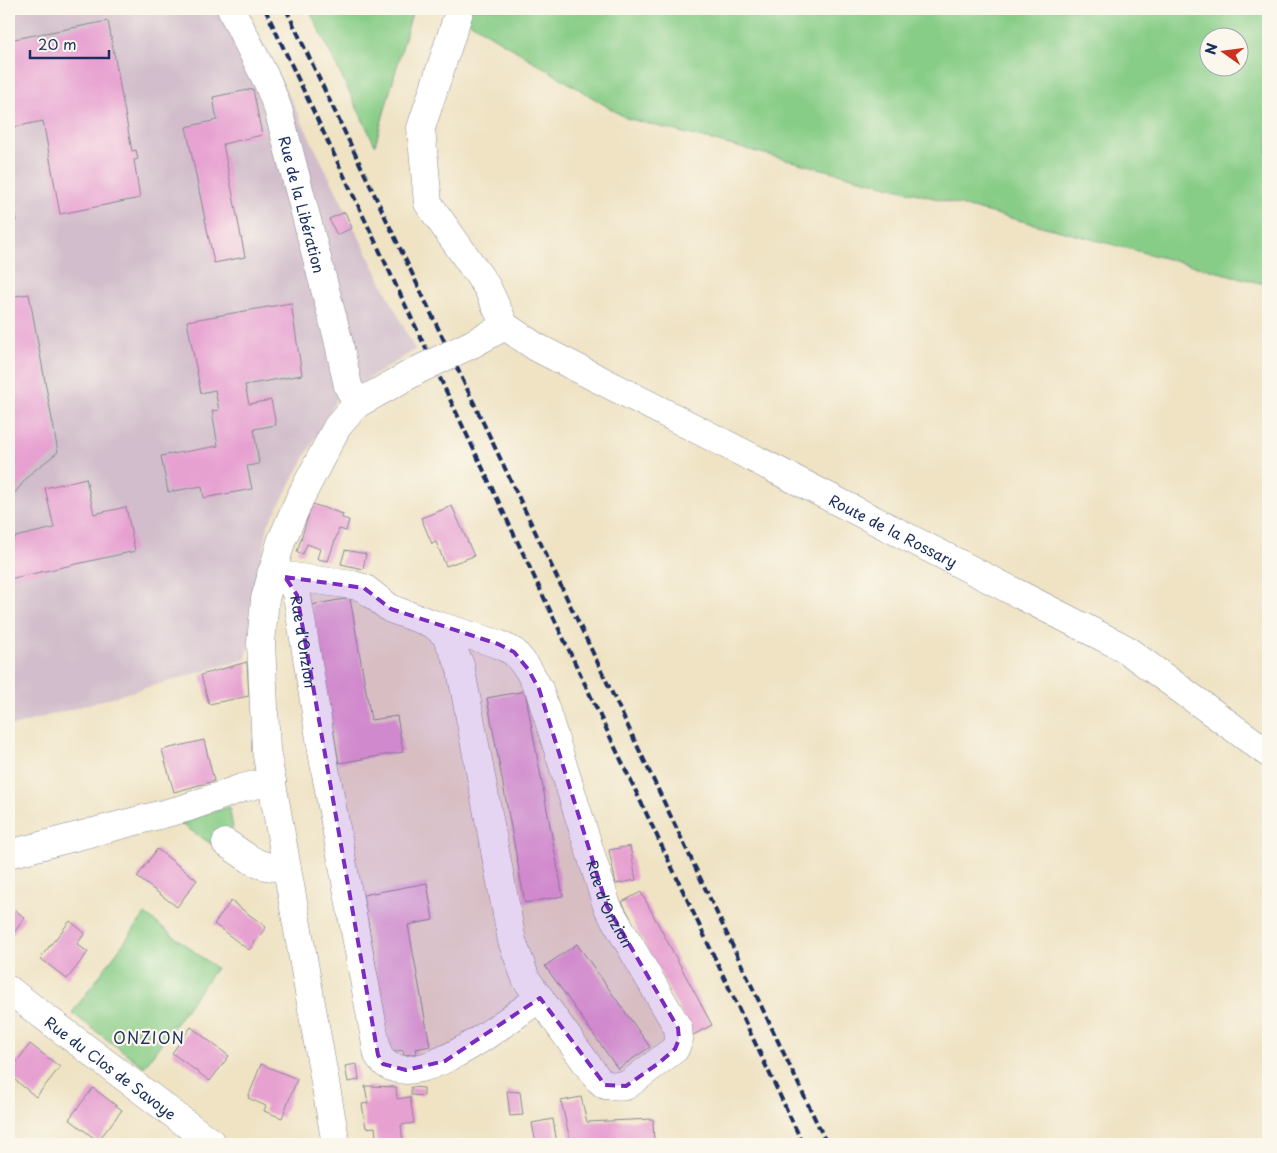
<svg xmlns="http://www.w3.org/2000/svg" width="1277" height="1153" viewBox="0 0 1277 1153" font-family="'Playpen Sans',sans-serif">
  <style>
    .industrial { fill: #d1bdcb }
    .green { fill: #88cd87; stroke: #527e72; fill-rule: evenodd }
    .building { fill: #e7a1d1 }
    .lines { fill: none; stroke-linecap: round; stroke-linejoin: round }
    .minor-casing { stroke: #858991; stroke-width: 29 }
    .minor { stroke: #fff; stroke-width: 28 }
    .rail { stroke: #1b2f5e; stroke-width: 4; stroke-dasharray: 8 4; stroke-linecap: butt }
    .minor-bridge-casing { stroke: #858991; stroke-width: 29; stroke-linecap: butt }
    .minor-bridge { stroke: #fff; stroke-width: 28 }
    .marked { fill: #7b2cbf; fill-opacity: 0.2; stroke: #7b2cbf; stroke-width: 4; stroke-dasharray: 10 6; stroke-linejoin: round }
    .labels { text-anchor: middle; dominant-baseline: central; stroke-width: 4.5; stroke-linejoin: round; paint-order: stroke }
    .street-label { font-size: 15px; fill: #1b2f5e; stroke: #fbf7ec }
    .neighbourhood-label { font-size: 16px; letter-spacing: 1px; fill: #1b2f5e; stroke: #fbf7ec }
  </style>
  <rect width="100%" height="100%" fill="#fbf7ec"/>
  <filter id="ink" filterUnits="userSpaceOnUse"><feTurbulence type="fractalNoise" baseFrequency=".02" numOctaves="2"/><feDisplacementMap in="SourceGraphic" scale="10" xChannelSelector="R" yChannelSelector="G"/><feConvolveMatrix kernelMatrix="1 2 1 2 8 2 1 2 1" color-interpolation-filters="sRGB"/></filter>
  <filter id="wash" filterUnits="userSpaceOnUse"><feTurbulence type="fractalNoise" baseFrequency=".0096" numOctaves="4" result="noise"/><feDisplacementMap in="SourceGraphic" scale="20" xChannelSelector="R" yChannelSelector="G"/><feGaussianBlur stdDeviation="1.12" result="paint"/><feColorMatrix in="noise" values="0 0 0 0 0 0 0 0 0 0 0 0 0 0 0 0 0 1.4 0 .05"/><feComposite in="paint" operator="in"/></filter>
  <g filter="url(#wash)">
    <rect width="100%" height="100%" fill="#efe3c4"/>
    <polygon class="industrial" points="9,9 246,9 415,350 337,398 268,525 246,659 9,727"/>
    <g class="green">
      <polygon points="309,9 413,9 375,145"/>
      <path d="M448 9H1268V285L626 118ZM1210 38H1240V68H1210Z"/>
      <polygon points="229,807 233,827 216,847 178,822"/>
      <polygon points="145,914 216,968 144,1067 72,1013"/>
    </g>
    <g id="blocks">
      <g class="building">
        <polygon points="108,21 132,151 136,150 138,159 134,160 140,198 60,214 43,121 9,128 9,40"/>
        <polygon points="253,89 262,135 223,144 245,257 214,263 186,127 217,120 213,97"/>
        <polygon points="9,183 16,221 9,223"/>
        <polygon points="345,212 352,228 337,235 329,219"/>
        <polygon points="29,294 58,452 30,474 9,500 9,297"/>
        <polygon points="291,303 302,375 245,385 249,404 271,400 276,425 254,429 259,464 247,466 252,489 204,498 202,486 168,492 161,456 218,446 212,411 219,410 215,390 201,393 187,321"/>
        <polygon points="86,478 94,514 126,507 135,551 9,579 9,548 15,537 54,528 45,488"/>
        <polygon points="312,504 343,514 342,518 349,520 346,531 339,529 328,561 317,559 320,549 307,544 303,554 297,552"/>
        <polygon points="452,506 474,556 446,566 436,542 432,544 421,518"/>
        <polygon points="345,550 366,554 363,569 341,564"/>
        <polygon points="350,598 371,720 397,716 403,752 339,763 311,605"/>
        <polygon points="247,662 249,696 209,704 201,675"/>
        <polygon points="525,691 563,896 525,903 487,698"/>
        <polygon points="204,740 214,781 174,792 162,750"/>
        <polygon points="630,846 636,880 616,884 609,850"/>
        <polygon points="157,849 197,880 177,907 137,877"/>
        <polygon points="427,883 433,920 408,925 430,1046 416,1049 417,1053 404,1055 403,1050 391,1052 363,895"/>
        <polygon points="641,892 712,1025 693,1035 622,902"/>
        <polygon points="231,901 266,927 249,950 214,924"/>
        <polygon points="9,905 25,918 9,939"/>
        <polygon points="70,921 85,933 77,944 88,952 67,979 40,958"/>
        <polygon points="577,944 650,1047 618,1069 545,966"/>
        <polygon points="191,1027 229,1056 210,1081 172,1053"/>
        <polygon points="30,1044 60,1067 36,1097 9,1075 9,1072"/>
        <polygon points="261,1064 297,1079 282,1118 264,1111 266,1106 248,1098"/>
        <polygon points="357,1064 359,1080 348,1082 345,1066"/>
        <polygon points="365,1086 396,1087 397,1099 410,1097 414,1123 401,1125 403,1143 377,1144 375,1127 366,1128 362,1104 368,1103"/>
        <polygon points="411,1087 424,1088 424,1096 411,1095"/>
        <polygon points="93,1088 122,1110 98,1141 69,1119"/>
        <polygon points="507,1091 520,1092 523,1115 510,1116"/>
        <polygon points="581,1097 587,1122 653,1119 654,1144 571,1144 561,1101"/>
        <polygon points="553,1119 557,1144 536,1144 532,1123"/>
      </g>
    </g>
  </g>
  <g filter="url(#ink)">
    <use href="#blocks" fill-opacity="0" stroke="#858991" stroke-width="1"/>
    <g class="lines">
      <defs>
        <g id="minor">
          <path id="s1" d="M231 9 268 83 278 109 338 339 348 386 357 404"/>
          <polyline points="460,9 421,128 428,203 487,287 505,326 472,344"/>
          <path id="s2" d="M505 326 536 347 1124 648 1268 753"/>
          <path id="s3" d="M271 574 353 585 364 588 391 609 433 624 498 644 514 652 528 669 539 689 607 906 678 1028 679 1039 675 1049 626 1086 605 1085 597 1078 526 979 512 941 460 665 446 635 433 624"/>
          <path id="s4" d="M285 577 293 586 297 595 324 763 378 1055C408 1104 508 1018 540 998"/>
          <path d="M226 843C248 857 259 871 286 866"/>
          <polyline points="9,854 186,808 242,788 272,781"/>
          <path id="s5" d="M9 990 213 1144"/>
          <polyline points="336,1144 266,750 261,643 265,599 281,542 300,498 337,427 357,404 418,370"/>
        </g>
      </defs>
      <use href="#minor" class="minor-casing"/>
      <use href="#minor" class="minor"/>
      <g class="rail">
        <polyline points="265,9 803,1144"/>
        <polyline points="286,9 827,1144"/>
      </g>
      <defs>
        <polyline id="minor-bridge" points="418,370 472,344"/>
      </defs>
      <use href="#minor-bridge" class="minor-bridge-casing"/>
      <use href="#minor-bridge" class="minor-bridge"/>
    </g>
  </g>
  <path class="marked" d="M285 577 364 588 391 609 498 644 514 652 528 669 539 689 607 906 678 1028 679 1039 675 1049 659 1063 626 1086 605 1085 540 998 445 1061 406 1070 383 1064 378 1055 297 595Z"/>
  <g class="labels">
    <g class="street-label">
      <text stroke="none"><textPath href="#s1" startOffset="209">Rue de la Libération</textPath></text>
      <text stroke="none"><textPath href="#s2" startOffset="439">Route de la Rossary</textPath></text>
      <text stroke="none"><textPath href="#s4" startOffset="69">Rue d'Onzion</textPath></text>
      <text stroke="none"><textPath href="#s3" startOffset="530">Rue d'Onzion</textPath></text>
      <text stroke="none"><textPath href="#s5" startOffset="128">Rue du Clos de Savoye</textPath></text>
    </g>
    <g class="neighbourhood-label">
      <text x="149" y="1037">ONZION</text>
    </g>
  </g>
  <rect width="1277" height="1153" fill="none" stroke="#fbf7ec" stroke-width="30"/>
  <g transform="translate(1224 52) rotate(284)"><circle r="24" fill="#fbf7ec" stroke="#a1a7b3"/>
  <path d="M0-4L9 19L0 12L-9 19Z" fill="#c8321e"/>
  <text y="-8" font-size="14" font-weight="bold" text-anchor="middle" fill="#1b2f5e">N</text>
  </g>
  <path d="M30 50v8h79v-8" fill="none" stroke="#1b2f5e" stroke-width="2.5"/>
  <text x="38" y="50" font-size="15" fill="#1b2f5e" stroke="#fbf7ec" stroke-width="4" paint-order="stroke">20 m</text>
</svg>
